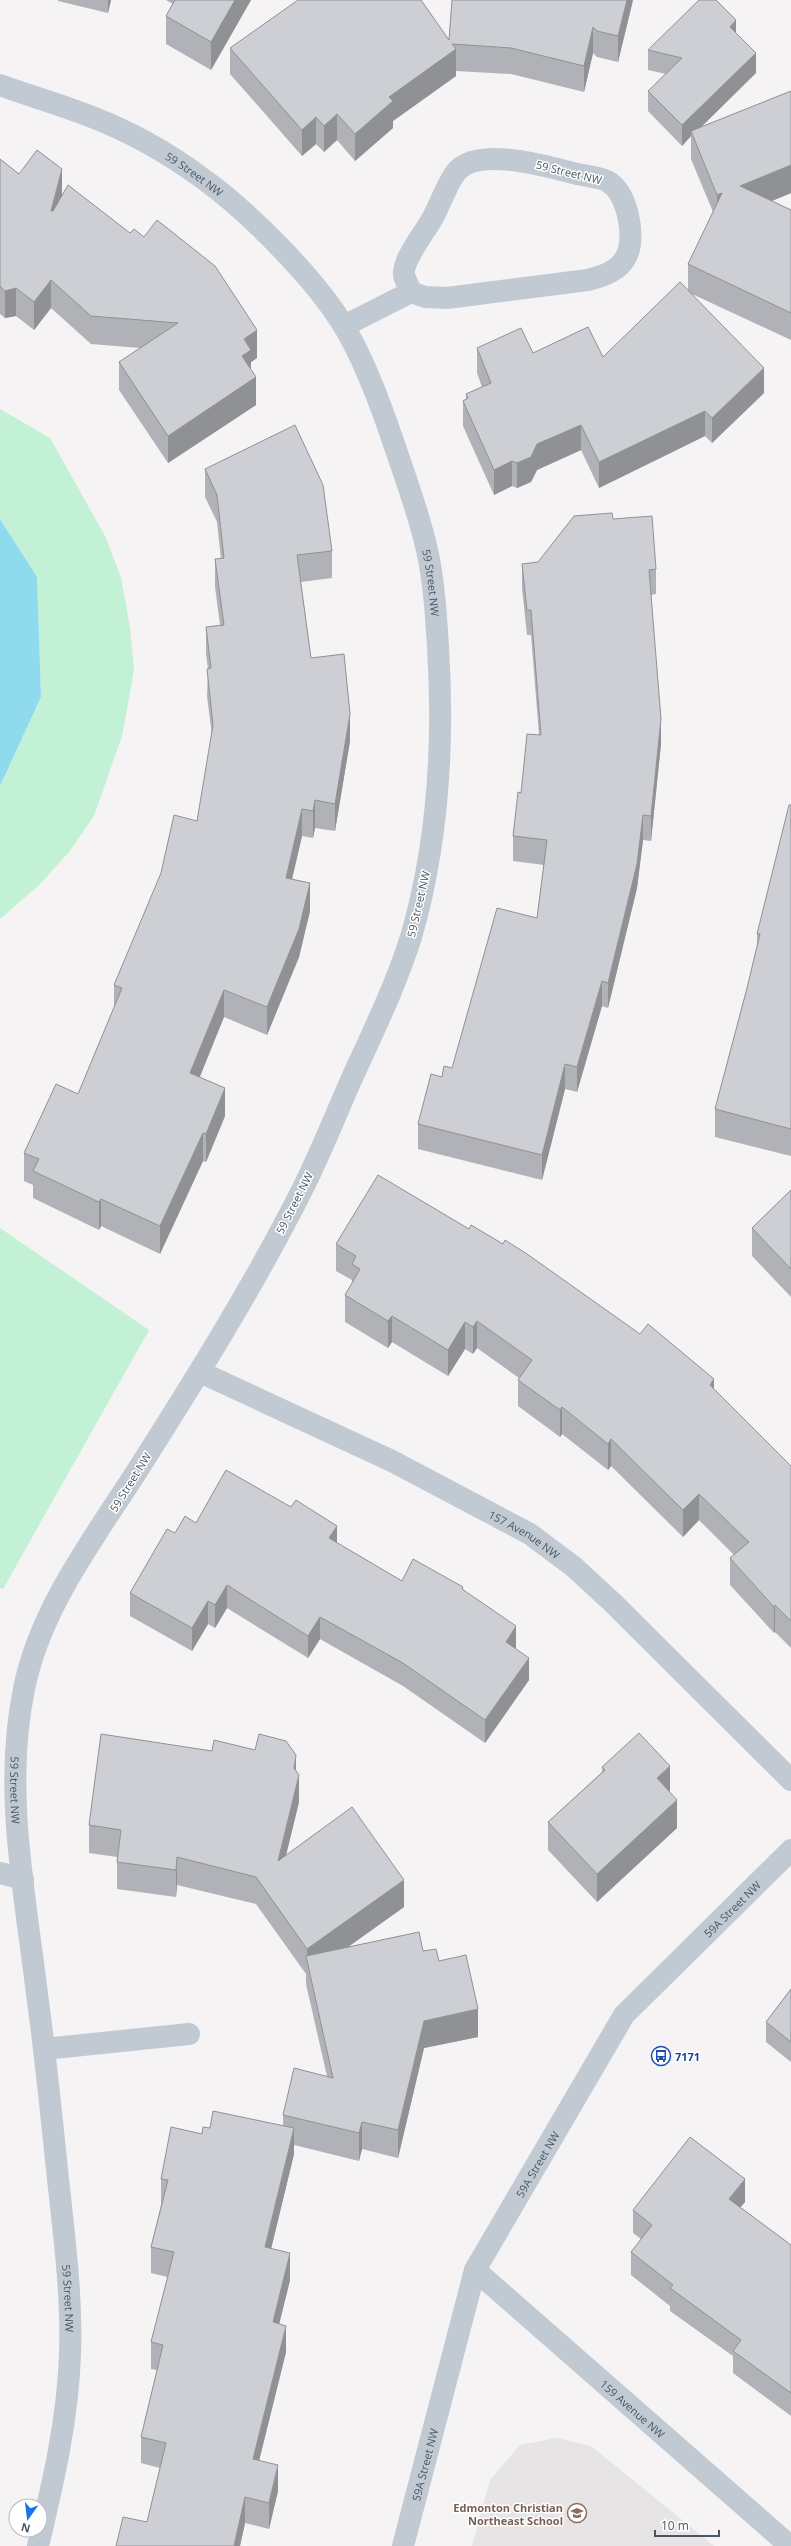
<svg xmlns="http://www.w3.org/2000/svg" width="791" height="2546" viewBox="0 0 791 2546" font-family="'Open Sans',sans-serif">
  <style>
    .education { fill: #e6e4e5 }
    .green { fill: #c3f1d5 }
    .water { fill: #90daee }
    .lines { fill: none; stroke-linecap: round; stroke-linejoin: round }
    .minor { stroke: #c1cad2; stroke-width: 22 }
    .wall { fill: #b0b2b7 }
    .shaded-wall { fill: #909195 }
    .building { fill: #cdcfd5; stroke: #909195 }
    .labels { text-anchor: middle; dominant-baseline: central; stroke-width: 3; stroke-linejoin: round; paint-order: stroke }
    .street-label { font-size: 11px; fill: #4a5661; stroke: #fff }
    .transit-label { font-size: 11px; font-weight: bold; fill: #164399; stroke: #fff; text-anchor: start }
    .education-label { font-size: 11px; font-weight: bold; fill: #785e54; stroke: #fff; text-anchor: end }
  </style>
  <rect width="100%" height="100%" fill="#f5f3f3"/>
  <polygon class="education" points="557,2438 591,2446 714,2546 472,2546 490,2480 520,2445"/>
  <g class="green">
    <polygon points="0,409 50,438 105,536 121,577 130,628 134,670 122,736 94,816 69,852 40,884 0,919 0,786 41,697 37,577 0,519"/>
    <polygon points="0,1228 149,1330 3,1589 0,1588"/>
  </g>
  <polygon class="water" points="0,519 37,577 41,697 0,786"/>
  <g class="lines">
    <g class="minor">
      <path id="s1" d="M0 85C30 96 62 105 92 117 131 132 168 153 202 178 248 211 316 279 345 328 366 364 381 405 394 444 406 479 419 514 427 550 434 581 436 615 438 647 444 743 438 844 411 937 396 985 373 1032 352 1078 335 1116 320 1155 301 1192 253 1287 196 1378 139 1468 95 1537 40 1608 24 1689 3 1790 25 1893 37 1994 46 2058 52 2123 59 2188 65 2243 72 2299 70 2354 68 2419 53 2483 38 2546"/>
      <path d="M344 326 411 292 425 297 447 298 588 280C603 276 620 271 627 255 636 235 627 192 607 181 599 177 586 176 577 174 549 167 480 146 457 171 448 181 440 205 432 219 425 232 402 260 404 275 405 280 409 286 411 292"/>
      <path id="s2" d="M200 1372 392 1461 530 1534 574 1567 613 1603 791 1780"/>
      <polyline points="0,1873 23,1879"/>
      <polyline points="44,2049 189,2034"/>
      <path id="s3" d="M475 2270 790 2546"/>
      <path id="s4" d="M403 2546 475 2270 624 2015 791 1850"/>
    </g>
  </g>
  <g class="wall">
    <polygon points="58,0 111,0 108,13 58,1"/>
    <polygon points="166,0 251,0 211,70 166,44 166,16 173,4"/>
    <polygon points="452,0 633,0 618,62 597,57 593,53 584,92 511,74 456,71 456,76 393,121 393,128 355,161 337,140 324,152 316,144 302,156 230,74 230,48 449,40"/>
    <polygon points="736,34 756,73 700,128 791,91 791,193 772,201 791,210 791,340 692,294 764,393 712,443 705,436 599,488 581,450 537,470 531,482 517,488 512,486 494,495 463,426 463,401 466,399 466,394 482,387 477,373 477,348 533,353 603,357 688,290 688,264 713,212 691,159 691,136 682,146 648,111 648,91 666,74 648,70 648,50"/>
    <polygon points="0,159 19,174 62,196 257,358 251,362 251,369 256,405 168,463 119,390 119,362 140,348 91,344 51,308 34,330 16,316 5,318 0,314"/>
    <polygon points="205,469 332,551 332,578 301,582 311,658 350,741 335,831 315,828 313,838 302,836 292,879 310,911 299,957 267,1035 224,1017 200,1077 225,1116 206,1162 203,1161 160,1254 101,1226 99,1230 33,1198 33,1185 24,1181 24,1153 78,1094 114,1008 114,985 197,821 212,736 207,696 208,669 206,654 206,627 220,625 215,587 215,559 221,559 217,522 205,497"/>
    <polygon points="613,519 656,569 656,594 651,595 661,744 651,841 643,840 637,888 608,1008 602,1006 577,1092 565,1089 542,1180 418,1149 418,1124 442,1077 452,1068 537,918 544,865 513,861 513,836 521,793 539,735 531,635 527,635 522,588 522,564 538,562"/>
    <polygon points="791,805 791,1156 715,1137 715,1109 747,988 757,946 757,934"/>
    <polygon points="791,1190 791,1297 752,1256 752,1228"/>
    <polygon points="336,1244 714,1389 791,1466 791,1648 775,1632 774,1633 730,1585 730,1558 734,1555 699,1520 683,1537 611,1466 608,1470 562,1434 560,1437 518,1406 518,1380 519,1378 477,1348 473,1354 465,1349 448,1376 392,1342 388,1348 345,1322 345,1295 352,1283 352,1280 336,1271"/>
    <polygon points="196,1523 337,1543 402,1581 463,1589 516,1649 529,1680 485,1743 403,1686 320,1639 308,1658 227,1608 215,1628 208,1624 192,1651 130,1616 130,1593 175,1533"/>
    <polygon points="602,1767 670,1792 677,1828 597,1902 548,1850 548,1822 602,1772"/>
    <polygon points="296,1772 299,1802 286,1855 404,1907 348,1947 423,1951 439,1961 478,2037 424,2048 398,2158 362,2149 359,2161 294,2145 294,2154 271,2249 290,2280 279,2324 286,2352 259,2461 278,2491 269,2529 245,2523 240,2546 116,2546 147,2522 160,2468 141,2463 141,2437 157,2370 151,2369 151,2342 168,2277 151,2273 151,2247 161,2205 161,2179 202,2134 210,2128 283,2125 283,2115 327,2076 306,1984 306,1974 256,1904 177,1885 176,1897 117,1889 117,1857 89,1853 89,1825"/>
    <polygon points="791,1989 791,2062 766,2042 766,2022"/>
    <polygon points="745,2202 740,2207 791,2245 791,2416 733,2373 733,2356 670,2311 670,2306 631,2275 631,2252 641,2239 633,2233 633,2210"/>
  </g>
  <g class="shaded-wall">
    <polygon points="108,0 111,0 108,13"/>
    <polygon points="235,0 251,0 211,70 211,42"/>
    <polygon points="627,0 633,0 618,62 618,36"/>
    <polygon points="736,20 736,41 730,27"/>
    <polygon points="593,27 593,53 584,92 584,66"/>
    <polygon points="456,49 456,76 393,121 393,128 355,161 355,134 389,97"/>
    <polygon points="756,53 756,73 693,135 691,131 691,136 682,146 682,125"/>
    <polygon points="337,114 337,140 324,152 324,126"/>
    <polygon points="316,117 316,144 302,156 302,130"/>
    <polygon points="791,165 791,193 740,214 740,186"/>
    <polygon points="62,169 62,196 51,238 51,211"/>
    <polygon points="722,193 717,223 717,195"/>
    <polygon points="51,280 51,308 34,330 34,302"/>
    <polygon points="16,288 16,316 5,318 5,291"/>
    <polygon points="257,330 257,358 251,362 251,377 242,356 244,339"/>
    <polygon points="764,368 764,393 712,443 712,418"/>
    <polygon points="256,377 256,405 168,463 168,436"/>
    <polygon points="705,411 705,436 599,488 599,462"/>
    <polygon points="581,425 581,450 537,470 531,482 517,488 517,463 537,444"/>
    <polygon points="512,461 512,486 494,495 494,470"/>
    <polygon points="350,714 350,741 335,831 335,804"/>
    <polygon points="661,719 661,744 651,841 651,816"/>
    <polygon points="315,800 315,828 313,838 313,811"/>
    <polygon points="302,809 302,836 286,905 286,878"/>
    <polygon points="643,815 643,840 637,888 608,1008 608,983"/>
    <polygon points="310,883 310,911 299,957 267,1035 267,1007"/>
    <polygon points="602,981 602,1006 577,1092 577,1067"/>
    <polygon points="224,990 224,1017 190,1100 190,1073"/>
    <polygon points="565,1064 565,1089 542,1180 542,1155"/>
    <polygon points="225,1088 225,1116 206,1162 206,1134"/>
    <polygon points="203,1133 203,1161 160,1254 160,1226"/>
    <polygon points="101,1199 101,1226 99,1230 99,1202"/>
    <polygon points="392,1316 392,1342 388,1348 388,1321"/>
    <polygon points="477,1321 477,1348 473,1354 473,1327"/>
    <polygon points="465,1322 465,1349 448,1376 448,1350"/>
    <polygon points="714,1379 714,1406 710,1385"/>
    <polygon points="562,1407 562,1434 560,1437 560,1410"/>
    <polygon points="611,1439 611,1466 608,1470 608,1444"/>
    <polygon points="699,1494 699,1520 683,1537 683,1510"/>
    <polygon points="337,1526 337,1548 329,1538"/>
    <polygon points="227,1585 227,1608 215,1628 215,1605"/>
    <polygon points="208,1601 208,1624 192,1651 192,1628"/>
    <polygon points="775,1605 775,1632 774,1633 774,1607"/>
    <polygon points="320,1617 320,1639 308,1658 308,1636"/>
    <polygon points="516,1626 516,1649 506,1642"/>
    <polygon points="529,1658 529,1680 485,1743 485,1720"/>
    <polygon points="296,1755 296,1783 294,1768"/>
    <polygon points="670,1766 670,1794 657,1778"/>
    <polygon points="299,1775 299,1802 278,1888 278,1861"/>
    <polygon points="677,1800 677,1828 597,1902 597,1874"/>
    <polygon points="177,1857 177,1885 176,1897 176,1870"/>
    <polygon points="404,1880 404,1907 310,1974 307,1963 307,1949"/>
    <polygon points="478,2009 478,2037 424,2048 398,2158 398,2130 424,2021"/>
    <polygon points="362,2122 362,2149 359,2161 359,2133"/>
    <polygon points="294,2128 294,2154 265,2274 265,2247"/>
    <polygon points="745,2179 745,2202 729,2221 729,2199"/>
    <polygon points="290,2253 290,2280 273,2349 273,2322"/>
    <polygon points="286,2326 286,2352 253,2485 253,2459"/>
    <polygon points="278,2465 278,2491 269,2529 269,2503"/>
    <polygon points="245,2497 245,2523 240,2546 234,2546"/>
  </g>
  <g class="building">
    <polygon points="175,0 235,0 211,42 166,16"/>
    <polygon points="298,0 421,0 449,40 452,0 627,0 618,36 597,31 593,27 584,66 511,48 452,44 456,49 389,97 393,101 355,134 337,114 324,126 316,117 302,130 230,48"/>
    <polygon points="699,0 716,0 736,20 730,27 756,53 682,125 648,91 682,58 648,50"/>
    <polygon points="791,91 791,165 740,186 791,210 791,313 688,264 722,193 717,195 691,131"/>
    <polygon points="37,150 62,169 51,211 53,211 68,185 130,233 134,229 144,237 157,220 215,266 257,330 244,339 251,350 242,356 256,377 168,436 119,362 178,323 91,316 51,280 34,302 16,288 5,291 0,286 0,159 19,174"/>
    <polygon points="680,282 764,368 712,418 705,411 599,462 581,425 537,444 531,457 517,463 512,461 494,470 463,401 468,398 466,394 491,383 477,348 521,328 533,353 588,327 603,357"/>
    <polygon points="295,425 323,485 332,551 297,555 311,658 344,654 350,714 335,804 315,800 313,811 302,809 286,878 310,883 299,929 267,1007 224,990 190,1073 225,1088 206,1134 203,1133 160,1226 101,1199 99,1202 33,1171 39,1159 24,1153 56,1084 78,1094 122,988 114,985 161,873 174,815 197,821 213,725 207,669 211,668 206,627 224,625 215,559 224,558 217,495 205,469"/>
    <polygon points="612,513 613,519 652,516 656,569 649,570 661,719 651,816 643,815 637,864 608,983 602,981 577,1067 565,1064 542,1155 418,1124 431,1074 442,1077 444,1066 452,1068 497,908 537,918 547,840 513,836 518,792 521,793 527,734 541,735 531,610 527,610 522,564 538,562 574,516"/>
    <polygon points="789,805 791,805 791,1129 715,1109 747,988 760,934 757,934"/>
    <polygon points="378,1175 469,1229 471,1225 503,1244 505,1240 527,1254 640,1334 648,1324 714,1379 710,1385 791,1466 791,1621 775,1605 774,1607 730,1558 749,1542 699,1494 683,1510 611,1439 608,1444 562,1407 560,1410 518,1380 532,1360 477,1321 473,1327 465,1322 448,1350 392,1316 388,1321 345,1295 360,1269 352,1264 356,1256 336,1244"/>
    <polygon points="791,1190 791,1269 752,1228"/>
    <polygon points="226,1470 291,1507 296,1500 337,1526 329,1538 402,1581 413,1559 463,1587 462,1589 516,1626 506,1642 529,1658 485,1720 403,1663 320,1617 308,1636 227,1585 215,1605 208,1601 192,1628 130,1593 167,1529 175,1533 185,1516 196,1523"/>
    <polygon points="639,1733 670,1766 657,1778 677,1800 597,1874 548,1822 605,1770 602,1767"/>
    <polygon points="101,1734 212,1751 214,1740 255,1750 259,1734 286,1741 296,1755 294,1768 299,1775 278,1861 352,1807 404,1880 307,1949 256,1877 177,1857 176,1870 117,1862 121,1830 89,1825"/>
    <polygon points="419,1932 423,1951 436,1949 439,1961 466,1955 478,2009 424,2021 398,2130 362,2122 359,2133 283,2115 294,2068 333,2078 306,1956"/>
    <polygon points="791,1989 791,2042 766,2022"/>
    <polygon points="213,2111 294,2128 265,2247 290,2253 273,2322 286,2326 253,2459 278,2465 269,2503 245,2497 234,2546 116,2546 123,2517 147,2522 166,2443 141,2437 163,2345 151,2342 174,2252 151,2247 168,2180 161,2179 171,2127 202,2134 203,2127 210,2128"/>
    <polygon points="690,2137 745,2179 729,2199 791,2245 791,2393 733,2351 741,2340 670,2288 673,2285 631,2252 652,2225 633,2210"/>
  </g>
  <defs>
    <symbol id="bus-ring" viewBox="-11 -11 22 22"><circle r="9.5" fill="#fff" stroke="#1a4fb4" stroke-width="1.5"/><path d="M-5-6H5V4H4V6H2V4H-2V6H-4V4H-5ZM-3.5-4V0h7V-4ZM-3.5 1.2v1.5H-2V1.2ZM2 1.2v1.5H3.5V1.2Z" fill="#1a4fb4"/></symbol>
    <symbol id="school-ring" viewBox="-11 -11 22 22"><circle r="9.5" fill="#fff" stroke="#8d6e63" stroke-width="1.5"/><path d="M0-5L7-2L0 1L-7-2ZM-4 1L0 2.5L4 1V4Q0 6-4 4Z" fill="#8d6e63"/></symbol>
  </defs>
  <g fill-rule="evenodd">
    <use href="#bus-ring" x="650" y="2045" width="22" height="22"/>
    <use href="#school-ring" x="566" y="2502" width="22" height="22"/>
  </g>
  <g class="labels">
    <g class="street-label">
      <text transform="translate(569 172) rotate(14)">59 Street NW</text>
      <text stroke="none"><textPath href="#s1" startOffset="215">59 Street NW</textPath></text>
      <text stroke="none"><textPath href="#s1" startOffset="702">59 Street NW</textPath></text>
      <text transform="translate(418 904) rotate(-77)">59 Street NW</text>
      <text transform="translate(294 1203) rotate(-63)">59 Street NW</text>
      <text transform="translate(130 1482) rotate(-58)">59 Street NW</text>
      <text stroke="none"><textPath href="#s2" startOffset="363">157 Avenue NW</textPath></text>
      <text stroke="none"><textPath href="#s1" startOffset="2010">59 Street NW</textPath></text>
      <text stroke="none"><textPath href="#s4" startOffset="732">59A Street NW</textPath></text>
      <text stroke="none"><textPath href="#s4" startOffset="408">59A Street NW</textPath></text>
      <text stroke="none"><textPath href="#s1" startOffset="2521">59 Street NW</textPath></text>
      <text stroke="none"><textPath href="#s3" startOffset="210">159 Avenue NW</textPath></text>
      <text stroke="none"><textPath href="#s4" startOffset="84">59A Street NW</textPath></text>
    </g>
    <g class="transit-label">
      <text x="675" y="2056">7171</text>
    </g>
    <g class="education-label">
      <text x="563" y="2507">Edmonton Christian<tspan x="563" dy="13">Northeast School</tspan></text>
    </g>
  </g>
  <g transform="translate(28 2518) rotate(194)"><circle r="19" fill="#ffffff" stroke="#b7bbc0"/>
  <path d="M0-3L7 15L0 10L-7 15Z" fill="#1a73e8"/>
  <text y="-6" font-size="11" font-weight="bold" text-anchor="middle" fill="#4a5661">N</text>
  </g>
  <path d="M655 2530v6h64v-6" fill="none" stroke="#4a5661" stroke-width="2"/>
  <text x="661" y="2530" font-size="12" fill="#4a5661" stroke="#ffffff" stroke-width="3" paint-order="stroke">10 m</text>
</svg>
